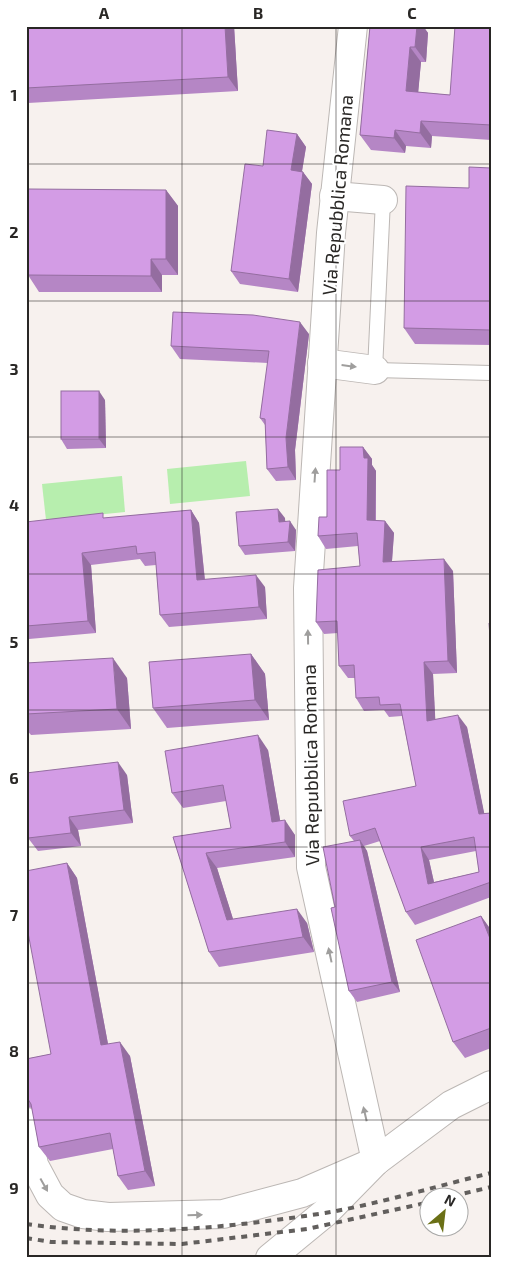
<svg xmlns="http://www.w3.org/2000/svg" width="517" height="1284" viewBox="0 0 517 1284" font-family="'Exo 2',sans-serif">
  <style>
    .green { fill: #b7eeae }
    .lines { fill: none; stroke-linecap: round; stroke-linejoin: round }
    .service-casing { stroke: #bcb7b4; stroke-width: 16 }
    .minor-casing { stroke: #bcb7b4; stroke-width: 30 }
    .service { stroke: #fff; stroke-width: 14 }
    .minor { stroke: #fff; stroke-width: 28 }
    .rail { stroke: #625f5d; stroke-width: 4; stroke-dasharray: 6 6; stroke-linecap: butt }
    .wall { fill: #b586c5; fill-rule: evenodd }
    .shaded-wall { fill: #946da0 }
    .building { fill: #d39ce5; stroke: #946da0; fill-rule: evenodd }
    .oneway { fill: #9f9e9d }
    .grid { fill: none; stroke: #292725; stroke-width: 1; stroke-opacity: 0.55 }
    .labels { text-anchor: middle; dominant-baseline: central; stroke-width: 4; stroke-linejoin: round; paint-order: stroke }
    .street-label { font-size: 19px; fill: #292725; stroke: #fff }
    .neatline { fill: none; stroke: #292725; stroke-width: 2 }
    .grid-label { font-size: 16px; text-anchor: middle; font-weight: bold; fill: #292725 }
  </style>
  <rect width="100%" height="100%" fill="#f7f1ee"/>
  <g class="green">
    <polygon points="246,461 250,496 170,504 167,469"/>
    <polygon points="122,476 125,512 46,520 42,484"/>
  </g>
  <g class="lines">
    <defs>
      <polyline id="service" points="383,200 375,370 491,373"/>
      <g id="minor">
        <polyline points="353,26 331,233 308,588 311,867 376,1161"/>
        <polyline points="334,196 383,200"/>
        <polyline points="322,363 375,370"/>
        <polyline points="26,1122 34,1165 50,1195 63,1207 83,1214 108,1217 223,1214 302,1193 376,1161"/>
        <polyline points="270,1258 326,1212 376,1161 451,1105 491,1085"/>
      </g>
    </defs>
    <use href="#service" class="service-casing"/>
    <use href="#minor" class="minor-casing"/>
    <use href="#service" class="service"/>
    <use href="#minor" class="minor"/>
    <g class="rail">
      <polyline points="453,1196 491,1187"/>
      <path d="M26 1224C125 1238 227 1228 325 1213 378 1204 437 1186 491 1173"/>
      <polyline points="26,1238 51,1242 182,1244 307,1229 430,1202"/>
    </g>
  </g>
  <g class="wall">
    <polygon points="26,26 234,26 238,91 28,103 26,100"/>
    <polygon points="370,26 423,26 428,33 426,62 421,62 418,92 450,95 491,26 491,140 432,136 431,148 406,146 405,153 371,150 360,135"/>
    <polygon points="297,134 306,147 302,171 303,172 312,184 298,292 240,284 231,271 263,166"/>
    <polygon points="491,168 491,345 415,344 404,328 469,188"/>
    <polygon points="166,190 178,206 178,275 162,275 162,292 39,292 28,275"/>
    <polygon points="309,334 295,450 296,480 276,481 267,469 265,425 260,418 268,363 180,359 171,346"/>
    <polygon points="105,400 106,448 67,449 61,439"/>
    <path d="M363 447 372 459V465L376 471V520L385 521 394 533 392 561 453 571 457 673 433 674 435 719 467 727 484 814 491 813V897L415 925 406 912 380 841 364 846 367 851 400 992 357 1002 349 991 335 907 354 841 350 836 416 786 402 716 389 717 384 710 364 711 356 698 355 678H348L339 666 338 633 324 634 316 622 360 566 358 546 326 549 318 536 327 517 340 470ZM476 851 479 872 434 882 429 860Z"/>
    <polygon points="191,510 199,523 205,580 265,587 267,619 169,627 160,615 156,565 145,566 140,559 91,565 96,633 29,639 26,635 26,587 28,587 106,518"/>
    <polygon points="285,518 285,521 296,530 295,551 245,555 239,546"/>
    <polygon points="251,654 265,674 269,720 167,728 153,708"/>
    <polygon points="26,663 127,678 131,729 31,735 26,729"/>
    <polygon points="268,750 280,820 295,835 295,857 217,868 233,919 307,923 314,952 219,967 209,952 173,837 231,828 226,801 183,808 172,793"/>
    <polygon points="127,775 133,823 78,830 81,846 38,851 28,838"/>
    <polygon points="67,863 77,878 108,1044 130,1056 155,1186 128,1190 118,1176 113,1149 50,1161 39,1147 32,1108 26,1107 26,1059 51,1054"/>
    <polygon points="481,916 491,930 491,1048 465,1058 453,1042"/>
  </g>
  <g class="shaded-wall">
    <polygon points="225,26 234,26 238,91 228,77"/>
    <polygon points="417,26 423,26 428,33 426,62 415,47"/>
    <polygon points="410,47 421,62 417,106 406,91"/>
    <polygon points="421,121 432,136 431,148 420,133"/>
    <polygon points="395,130 406,146 405,153 394,138"/>
    <polygon points="297,134 306,147 300,183 291,170"/>
    <polygon points="303,172 312,184 298,292 289,279"/>
    <polygon points="166,190 178,206 178,275 166,259"/>
    <polygon points="151,259 162,275 162,292 151,276"/>
    <polygon points="300,322 309,334 295,450 296,480 288,467 286,438"/>
    <polygon points="99,391 105,400 106,448 99,439"/>
    <polygon points="363,447 372,459 372,465 376,471 375,532 367,520"/>
    <polygon points="278,509 285,518 286,531 279,522"/>
    <polygon points="191,510 199,523 206,592 197,580"/>
    <polygon points="290,521 296,530 295,551 288,542"/>
    <polygon points="385,521 394,533 391,574 383,562"/>
    <polygon points="82,553 91,565 96,633 88,621"/>
    <polygon points="444,559 453,571 457,673 448,661"/>
    <polygon points="256,575 265,587 267,619 259,607"/>
    <polygon points="251,654 265,674 269,720 255,700"/>
    <polygon points="113,658 127,678 131,729 117,709"/>
    <polygon points="424,662 433,674 436,733 427,721"/>
    <polygon points="458,715 467,727 487,827 479,814"/>
    <polygon points="258,735 268,750 283,837 272,822"/>
    <polygon points="118,762 127,775 133,823 124,810"/>
    <polygon points="69,817 78,830 81,846 71,833"/>
    <polygon points="285,820 295,835 295,857 285,842"/>
    <polygon points="360,840 367,851 400,992 392,982"/>
    <polygon points="421,847 429,860 437,896 428,884"/>
    <polygon points="206,853 217,868 238,935 227,920"/>
    <polygon points="67,863 77,878 111,1060 101,1045"/>
    <polygon points="297,909 307,923 314,952 303,937"/>
    <polygon points="481,916 491,930 491,941"/>
    <polygon points="120,1042 130,1056 155,1186 145,1171"/>
  </g>
  <g class="building">
    <polygon points="26,26 225,26 228,77 26,88"/>
    <polygon points="370,26 417,26 415,47 410,47 406,91 450,95 455,26 491,26 491,125 421,121 420,133 395,130 394,138 360,135"/>
    <polygon points="267,130 297,134 291,170 303,172 289,279 231,271 245,164 263,166"/>
    <polygon points="469,167 491,168 490,330 404,328 406,186 469,188"/>
    <polygon points="28,189 166,190 166,259 151,259 151,276 28,275"/>
    <polygon points="173,312 253,315 300,322 286,438 288,467 267,469 265,419 260,418 269,351 171,346"/>
    <rect x="61" y="391" width="38" height="48"/>
    <path d="M340 447H363L364 458H368L367 520 385 521 383 562 444 559 448 661 424 662 427 721 458 715 479 814 491 813V882L406 912 375 828 350 836 343 801 416 786 400 704 380 705 379 697 356 698 354 665 339 666 337 621 316 622 318 570 360 566 357 533 318 536 319 517H327V470H340ZM474 837 479 872 428 884 421 847Z"/>
    <polygon points="278,509 279,522 290,521 288,542 239,546 236,512"/>
    <polygon points="191,510 197,580 256,575 259,607 160,615 155,552 137,554 136,546 82,553 88,621 26,626 26,587 28,587 26,576 26,522 103,513 103,518"/>
    <polygon points="489,623 491,623 491,652"/>
    <polygon points="251,654 255,700 153,708 149,662"/>
    <polygon points="113,658 117,709 26,714 26,663"/>
    <polygon points="258,735 272,822 285,820 285,842 206,853 227,920 297,909 303,937 209,952 173,837 231,828 223,785 172,793 165,751"/>
    <polygon points="118,762 124,810 69,817 71,833 28,838 26,821 26,773"/>
    <polygon points="360,840 392,982 349,991 331,908 335,907 323,847"/>
    <polygon points="67,863 101,1045 120,1042 145,1171 118,1176 110,1133 39,1147 31,1104 26,1096 26,1059 51,1054 26,922 26,871"/>
    <polygon points="481,916 491,941 491,1028 453,1042 416,940"/>
  </g>
  <defs><path id="oneway-solid" d="M-6-.8H1V-3.2L6.5 0L1 3.2V.8H-6Z" transform="scale(1.25)"/></defs>
  <g class="oneway">
    <use href="#oneway-solid" transform="translate(349 366) rotate(7)"/>
    <use href="#oneway-solid" transform="translate(315 475) rotate(-86)"/>
    <use href="#oneway-solid" transform="translate(308 637) rotate(-91)"/>
    <use href="#oneway-solid" transform="translate(330 955) rotate(-102)"/>
    <use href="#oneway-solid" transform="translate(365 1114) rotate(-103)"/>
    <use href="#oneway-solid" transform="translate(44 1185) rotate(61)"/>
    <use href="#oneway-solid" transform="translate(195 1215) rotate(-2)"/>
  </g>
  <path class="grid" d="M182 26V1258M336 26V1258M26 164H491M26 301H491M26 437H491M26 574H491M26 710H491M26 847H491M26 983H491M26 1120H491"/>
  <g class="labels">
    <g class="street-label">
      <text transform="translate(337 195) rotate(-85)">Via Repubblica Romana</text>
      <text transform="translate(310 765) rotate(-91)">Via Repubblica Romana</text>
    </g>
  </g>
  <rect width="517" height="1284" fill="none" stroke="#ffffff" stroke-width="55"/>
  <g transform="translate(444 1212) rotate(28)"><circle r="24" fill="#ffffff" stroke="#a9a9a8"/>
  <path d="M0-4L9 19L0 12L-9 19Z" fill="#6b7016"/>
  <text y="-8" font-size="14" font-weight="bold" text-anchor="middle" fill="#292725">N</text>
  </g>
  <rect x="28" y="28" width="462" height="1228" class="neatline"/>
  <g class="grid-label">
    <text x="104" y="19">A</text>
    <text x="258" y="19">B</text>
    <text x="412" y="19">C</text>
    <text x="14" y="101">1</text>
    <text x="14" y="238">2</text>
    <text x="14" y="375">3</text>
    <text x="14" y="511">4</text>
    <text x="14" y="648">5</text>
    <text x="14" y="784">6</text>
    <text x="14" y="921">7</text>
    <text x="14" y="1057">8</text>
    <text x="14" y="1194">9</text>
  </g>
</svg>
